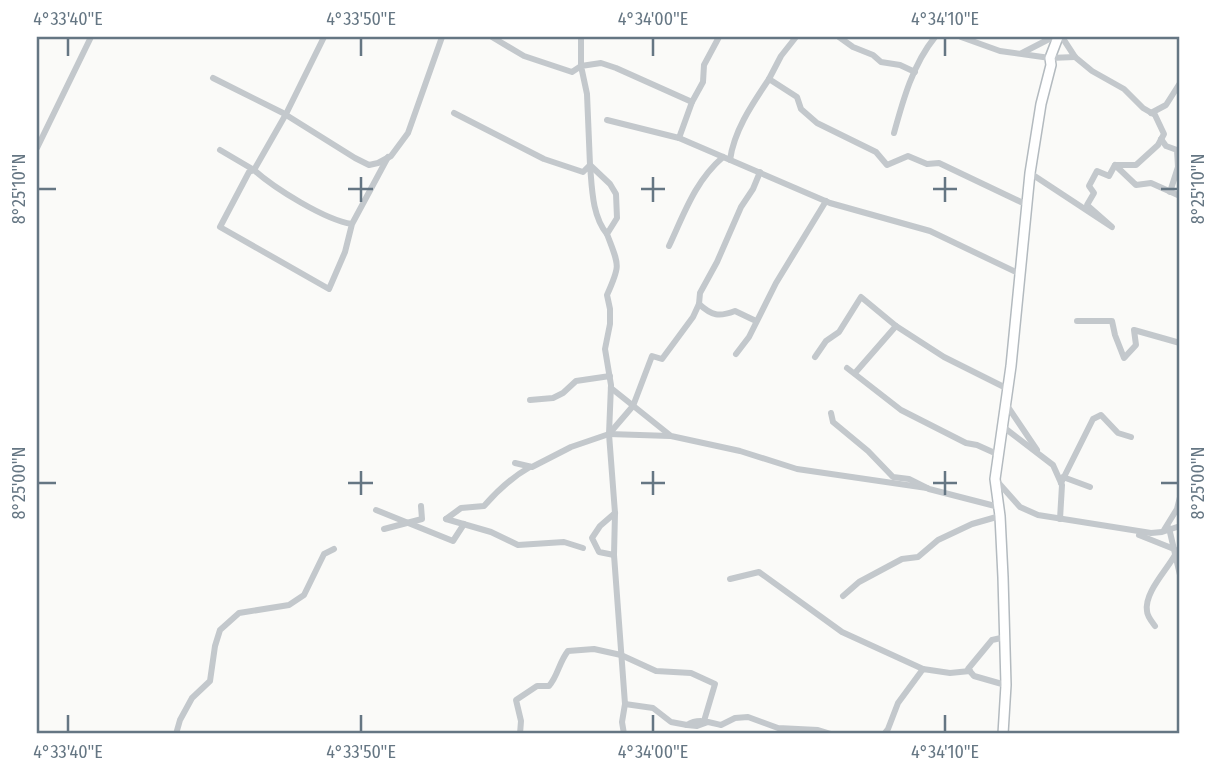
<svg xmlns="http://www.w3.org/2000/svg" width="1217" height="771" viewBox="0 0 1217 771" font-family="'Fira Sans Condensed',sans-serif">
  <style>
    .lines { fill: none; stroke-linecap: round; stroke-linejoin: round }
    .secondary-casing { stroke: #b3babf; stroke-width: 12 }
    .street { stroke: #c3c8cc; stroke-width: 6 }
    .secondary { stroke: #fff; stroke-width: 9 }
    .ticks { fill: none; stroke: #657683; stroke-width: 2.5 }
    .neatline { fill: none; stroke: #657683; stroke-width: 2.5 }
    .ticks-label { font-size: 18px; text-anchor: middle; fill: #657683 }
  </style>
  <rect width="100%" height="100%" fill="#fafaf8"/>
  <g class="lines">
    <defs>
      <polyline id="secondary" points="1003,734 1006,685 1003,577 1000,516 995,479 1011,366 1030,173 1041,104 1051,65 1050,58 1058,37"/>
    </defs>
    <use href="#secondary" class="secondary-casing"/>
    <g class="street">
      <polyline points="492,37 524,56 572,72 581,66 581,37"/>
      <polyline points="796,37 781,56 769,79 797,97 801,109 817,123 876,152 887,165 908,156 927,164 939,163 1021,202 1028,202"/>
      <polyline points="839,37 853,47 873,55 881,62 900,65 915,72"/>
      <polyline points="961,37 1000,51 1050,58 1075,57"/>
      <polyline points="1022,53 1053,37"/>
      <polyline points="213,78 283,113 355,158 369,165 378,163 391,156 408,133 442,37"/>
      <polyline points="692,102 703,82 704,65 719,37"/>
      <path d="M454 113 544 159 583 172 590 165C592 188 592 216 607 234"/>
      <polyline points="1151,113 1166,105 1180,83"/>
      <path d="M894 133C903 100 913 64 935 37"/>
      <polyline points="679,138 830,203 930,231 1020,274"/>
      <polyline points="1161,139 1166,146 1177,150 1178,167 1170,192"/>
      <polyline points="37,148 91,37"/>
      <polyline points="220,150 254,170 286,114 324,37"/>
      <path d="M730 160C734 130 753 103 769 79"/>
      <polyline points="1115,165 1136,185 1151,183 1180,196"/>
      <polyline points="1030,173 1112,227 1087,205 1094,193 1089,186 1097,171 1109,176 1115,165 1136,165 1158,145 1164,134 1155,115 1143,108 1124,89 1092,71 1075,57 1062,37"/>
      <path d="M352 224 345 252 329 289 220 227 249 172 254 170C274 188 325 220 352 224L388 157"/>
      <path d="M669 246C684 214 695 181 723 157"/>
      <path d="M699 304C712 316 719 317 735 311L756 321"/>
      <polyline points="1077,321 1112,321 1115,335 1124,358 1136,345 1134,330 1180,343"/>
      <polyline points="736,354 749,337 776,283 826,201"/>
      <polyline points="815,357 826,341 839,332 861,297 896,326 944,357 1008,389"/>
      <polyline points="847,368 901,410 966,443 977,445 997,454"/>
      <polyline points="855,373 896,326"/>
      <polyline points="611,388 671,436 740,451 797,469 927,488"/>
      <polyline points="530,400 553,398 563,393 576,381 610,376"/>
      <polyline points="1006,404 1037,450"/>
      <polyline points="831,413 833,422 868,451 893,477 909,479 929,489 999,507"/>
      <polyline points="1002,426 1053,465 1062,485 1060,519"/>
      <polyline points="609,434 670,436"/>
      <path d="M515 463 532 467 571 447 609 434 611 385 605 349 610 324V309L607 295C621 264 619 266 607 234L617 218 616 194 610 184 590 165 587 94 581 66 601 63 616 68 692 102 679 138 607 120"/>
      <polyline points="1063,477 1090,487"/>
      <polyline points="996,480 1020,507 1038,515 1151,533 1162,532 1180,526"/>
      <polyline points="1061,483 1093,419 1101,415 1118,433 1131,437"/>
      <polyline points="376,510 453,541 464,524"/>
      <polyline points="446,519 491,532 518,545 564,542 583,548"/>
      <path d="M446 519 461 508 484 506C498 490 512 477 530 467"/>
      <polyline points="1169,528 1180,575"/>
      <polyline points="384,529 422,519 421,506"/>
      <polyline points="1164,530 1177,509 1180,497"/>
      <polyline points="1139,535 1174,549"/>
      <polyline points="614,555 599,552 592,538 600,526 615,513"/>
      <polyline points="730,579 759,572 842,632 923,669"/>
      <polyline points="843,596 859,582 902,559 918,557 938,540 972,524 1000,516"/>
      <path d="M1155 626C1152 622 1147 616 1147 611 1144 593 1166 571 1175 555"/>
      <polyline points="1001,638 992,640 968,669 974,676 1002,684"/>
      <polyline points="625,704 653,708 671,722 687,725"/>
      <path d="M708 722 697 726 687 725C698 718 709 722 721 725L735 718 748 717 778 728 818 730 831 734"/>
      <polyline points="176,734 180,720 192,698 210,681 215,646 220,630 239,613 289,605 304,595 324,554 334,549"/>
      <path d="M520 734 521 721 516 700 537 686H549C558 676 559 662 568 651L594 649 621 655 656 671 691 673 715 684 704 721"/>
      <polyline points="624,734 622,722 625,704 614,555 615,513 609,434 633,406 652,356 662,359 693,317 699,304 700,293 717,262 741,207 753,189 760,172"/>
      <polyline points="884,734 888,729 898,703 923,669 950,673 970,671"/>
    </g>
    <use href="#secondary" class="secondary"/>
  </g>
  <path class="ticks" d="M68 38V56M361 38V56M653 38V56M945 38V56M361 177V202M653 177V202M945 177V202M38 189H56M348 189H373M641 189H665M933 189H957M1161 189H1178M361 471V495M653 471V495M945 471V495M38 483H56M348 483H373M641 483H665M933 483H957M1161 483H1178M68 715V732M361 715V732M653 715V732M945 715V732"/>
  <rect width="1217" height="771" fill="none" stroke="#ffffff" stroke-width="77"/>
  <rect x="38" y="38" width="1140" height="694" class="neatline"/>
  <g class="ticks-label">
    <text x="68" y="25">4°33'40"E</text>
    <text x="361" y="25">4°33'50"E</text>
    <text x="653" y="25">4°34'00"E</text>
    <text x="945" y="25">4°34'10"E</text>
    <text transform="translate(19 189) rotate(-90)" y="6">8°25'10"N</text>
    <text transform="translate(1198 189) rotate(-90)" y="6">8°25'10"N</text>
    <text transform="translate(19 483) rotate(-90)" y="6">8°25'00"N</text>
    <text transform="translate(1198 483) rotate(-90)" y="6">8°25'00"N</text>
    <text x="68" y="758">4°33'40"E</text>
    <text x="361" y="758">4°33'50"E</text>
    <text x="653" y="758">4°34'00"E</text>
    <text x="945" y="758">4°34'10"E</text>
  </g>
</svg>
